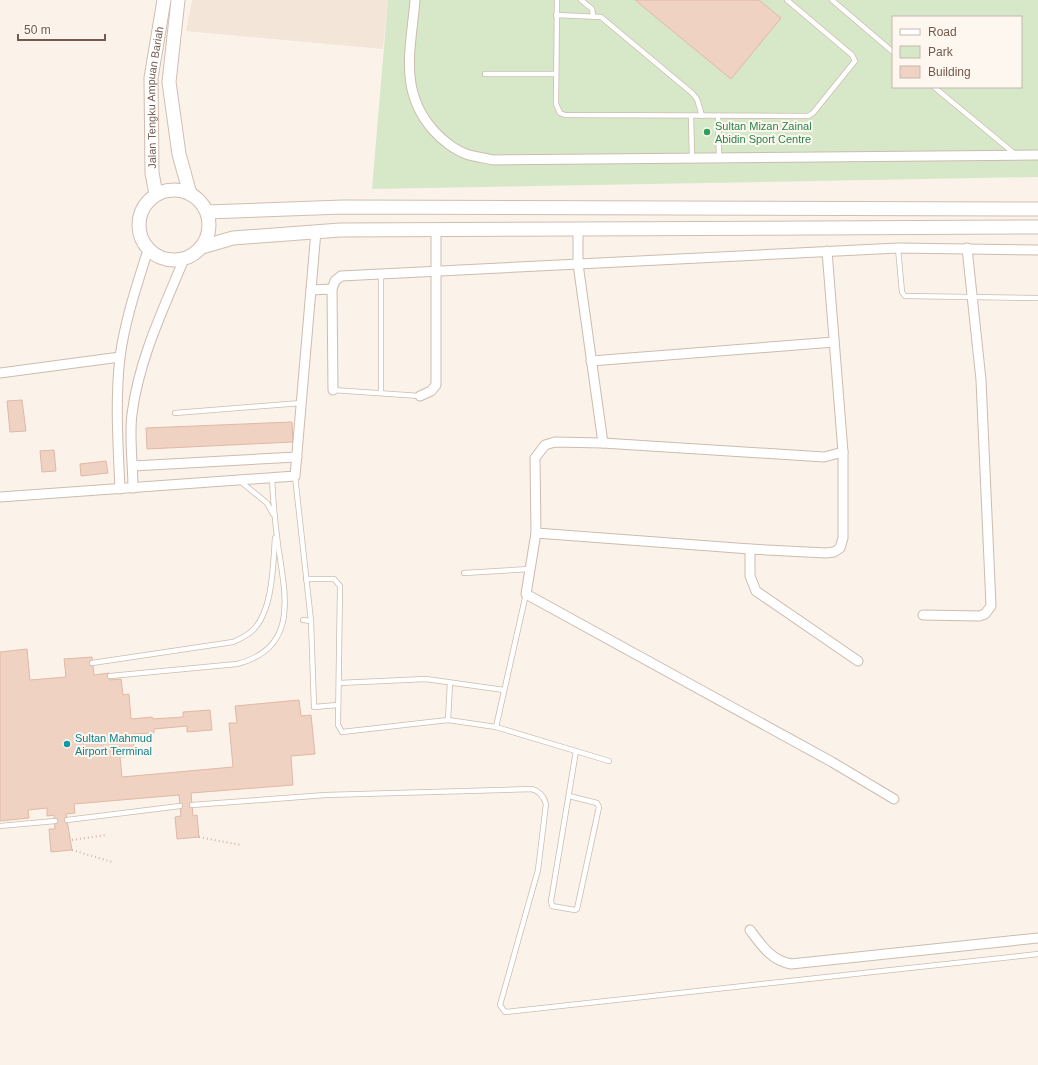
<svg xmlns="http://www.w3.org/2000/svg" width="1038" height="1065" viewBox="0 0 1038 1065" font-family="Helvetica,sans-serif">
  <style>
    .residential { fill: #f3e5d8 }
    .green { fill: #d7e8c8; fill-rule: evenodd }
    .building { fill: #efd2c2; stroke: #e1b8a4 }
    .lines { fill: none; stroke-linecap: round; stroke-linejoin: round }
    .lane-casing { stroke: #cdbbaf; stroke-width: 6 }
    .street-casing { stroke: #cdbbaf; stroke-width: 11 }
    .secondary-casing { stroke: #d1bdb0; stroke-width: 15 }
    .path { stroke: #d4b5a5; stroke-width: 2; stroke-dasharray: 1 3; stroke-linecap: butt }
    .lane { stroke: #fff; stroke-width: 4.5 }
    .street { stroke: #fff; stroke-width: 9 }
    .secondary { stroke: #fff; stroke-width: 13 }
    .leisure-dot { fill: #2e9e5b; stroke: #fef7ef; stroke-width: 1.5 }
    .culture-dot { fill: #0f9aa8; stroke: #fef7ef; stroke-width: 1.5 }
    .labels { text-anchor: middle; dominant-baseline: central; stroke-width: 4; stroke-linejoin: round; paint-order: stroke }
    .street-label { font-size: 11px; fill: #745a4e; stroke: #fef7ef }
    .leisure-label { font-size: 11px; fill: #27864d; stroke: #fef7ef; text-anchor: start }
    .culture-label { font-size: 11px; fill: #0d838f; stroke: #fef7ef; text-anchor: start }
  </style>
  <rect width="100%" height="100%" fill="#fbf3e9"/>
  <polygon class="residential" points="192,0 388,0 383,49 186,31"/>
  <path class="green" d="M388 0H1038V177L372 189ZM893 17H1021V87H893Z"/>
  <g class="building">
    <polygon points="635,0 759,0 781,18 731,79"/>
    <polygon points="22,400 26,431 10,432 7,401"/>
    <polygon points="292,422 293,442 147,449 146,428"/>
    <polygon points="54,450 56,471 42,472 40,451"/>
    <polygon points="106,461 108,473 81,476 80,464"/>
    <polygon points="27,649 30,680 66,677 64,659 92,657 94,675 109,673 110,680 121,679 123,695 129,694 131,719 152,717 153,719 183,717 183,712 210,710 212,730 187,732 187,726 154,729 154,733 133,734 135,756 120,757 122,777 233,767 229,723 237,723 235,706 299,700 301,716 311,715 315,754 291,756 293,785 191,793 193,816 197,815 199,837 177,839 175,817 181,816 179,795 74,804 75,813 66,814 72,850 51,852 49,829 55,829 54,815 47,816 47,808 28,810 29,818 0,821 0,652"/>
  </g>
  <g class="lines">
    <defs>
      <g id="lane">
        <polyline points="557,0 556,104 560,113 565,115 808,116 813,113 855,61 852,55 787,0"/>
        <polyline points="581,0 592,9 593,15"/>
        <polyline points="832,0 893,52"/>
        <polyline points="556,15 601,17 692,93 697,99 702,116"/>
        <polyline points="485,74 556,74"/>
        <polyline points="934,87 1015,154"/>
        <polyline points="691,116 692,158"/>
        <polyline points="718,116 719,157"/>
        <polyline points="898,248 902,292 905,296 1038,298"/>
        <polyline points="333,390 420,396"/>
        <polyline points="381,393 381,274"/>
        <polyline points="175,413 301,403"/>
        <polyline points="295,476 311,621 314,707 338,705"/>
        <polyline points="240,481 267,503 273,514"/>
        <polyline points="464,573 530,569"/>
        <polyline points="306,579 334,579 340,586 338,725 342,732 448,720 496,727 609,761"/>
        <polyline points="303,620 311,621"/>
        <path d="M92 663 233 642C240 639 246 636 252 631 273 612 273 565 275 538"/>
        <path d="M110 676 237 664C300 648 285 594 278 545 275 522 273 500 272 478"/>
        <polyline points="339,683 426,679 504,690"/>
        <polyline points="448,720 450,683"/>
        <polyline points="496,727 526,594"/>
        <polyline points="569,796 597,803 599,807 577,909 575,910 552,906 551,901 576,751"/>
        <path d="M192 805 326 795 532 789C539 791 544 797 546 804L538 870 500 1005 505 1012 1038 954"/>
        <polyline points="67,820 180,806"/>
        <polyline points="0,826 55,821"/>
      </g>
      <g id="street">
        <path d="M415 0C411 49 398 91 434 131 442 140 455 150 466 154 475 157 485 158 493 160L1038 155"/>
        <polyline points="578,230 578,264 603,443"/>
        <polyline points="311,290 332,289"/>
        <polyline points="591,361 834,342"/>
        <polyline points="0,373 120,357"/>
        <polyline points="333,390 332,289 335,281 341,276 898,248 1038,250"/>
        <polyline points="420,396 431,391 436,385 436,230"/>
        <polyline points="843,452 824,457 603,443 555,442 545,445 535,458 536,533 526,594 832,762 894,799"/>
        <polyline points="133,466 297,457"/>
        <path d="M133 488C133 466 129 436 132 414 139 359 163 310 184 259"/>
        <path d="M120 489C118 445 115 400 120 357 125 320 137 285 148 250"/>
        <polyline points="0,497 295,476 316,231"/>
        <polyline points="536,533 750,549 826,553 834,552 840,548 843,538 843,452 827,251"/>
        <polyline points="750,549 750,576 756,591 858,661"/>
        <polyline points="923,615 979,616 985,614 991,606 981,380 967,248"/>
        <path d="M750 930C762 946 771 960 791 964L1038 938"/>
      </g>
      <g id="secondary">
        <polyline points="178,0 169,82 179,154 190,194"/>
        <circle cx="174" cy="225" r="35"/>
        <path id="s1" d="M156 194 152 173 151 78 164 0"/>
        <polyline points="207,212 343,207 1038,209"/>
        <polyline points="202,247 233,238 340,230 1038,227"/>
      </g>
    </defs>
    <use href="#lane" class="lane-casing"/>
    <use href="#street" class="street-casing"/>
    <use href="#secondary" class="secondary-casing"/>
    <g class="path">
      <polyline points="199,837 241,845"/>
      <polyline points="72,840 106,835"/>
      <polyline points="72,850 112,862"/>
    </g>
    <use href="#lane" class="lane"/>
    <use href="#street" class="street"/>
    <use href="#secondary" class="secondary"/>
  </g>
  <circle class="leisure-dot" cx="707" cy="132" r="4"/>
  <circle class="culture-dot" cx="67" cy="744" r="4"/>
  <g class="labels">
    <g class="street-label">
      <text stroke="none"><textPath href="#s1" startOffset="97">Jalan Tengku Ampuan Bariah</textPath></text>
    </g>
    <g class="leisure-label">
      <text x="715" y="126">Sultan Mizan Zainal<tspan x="715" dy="13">Abidin Sport Centre</tspan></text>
    </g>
    <g class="culture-label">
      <text x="75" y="738">Sultan Mahmud<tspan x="75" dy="13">Airport Terminal</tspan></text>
    </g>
  </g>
  <rect x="892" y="16" width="130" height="72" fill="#fef7ef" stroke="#c7b8af"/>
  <rect x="900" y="29" width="20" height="6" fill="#ffffff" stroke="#c7b8af"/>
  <text x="928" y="36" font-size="12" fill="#745a4e">Road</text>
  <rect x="900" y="46" width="20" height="12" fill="#d7e8c8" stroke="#c7b8af"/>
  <text x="928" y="56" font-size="12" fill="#745a4e">Park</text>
  <rect x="900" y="66" width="20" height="12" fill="#efd2c2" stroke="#c7b8af"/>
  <text x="928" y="76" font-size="12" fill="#745a4e">Building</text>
  <path d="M18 34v6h87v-6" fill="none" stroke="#745a4e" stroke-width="2"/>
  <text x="24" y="34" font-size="12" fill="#745a4e" stroke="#fef7ef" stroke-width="3" paint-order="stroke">50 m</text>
</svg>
